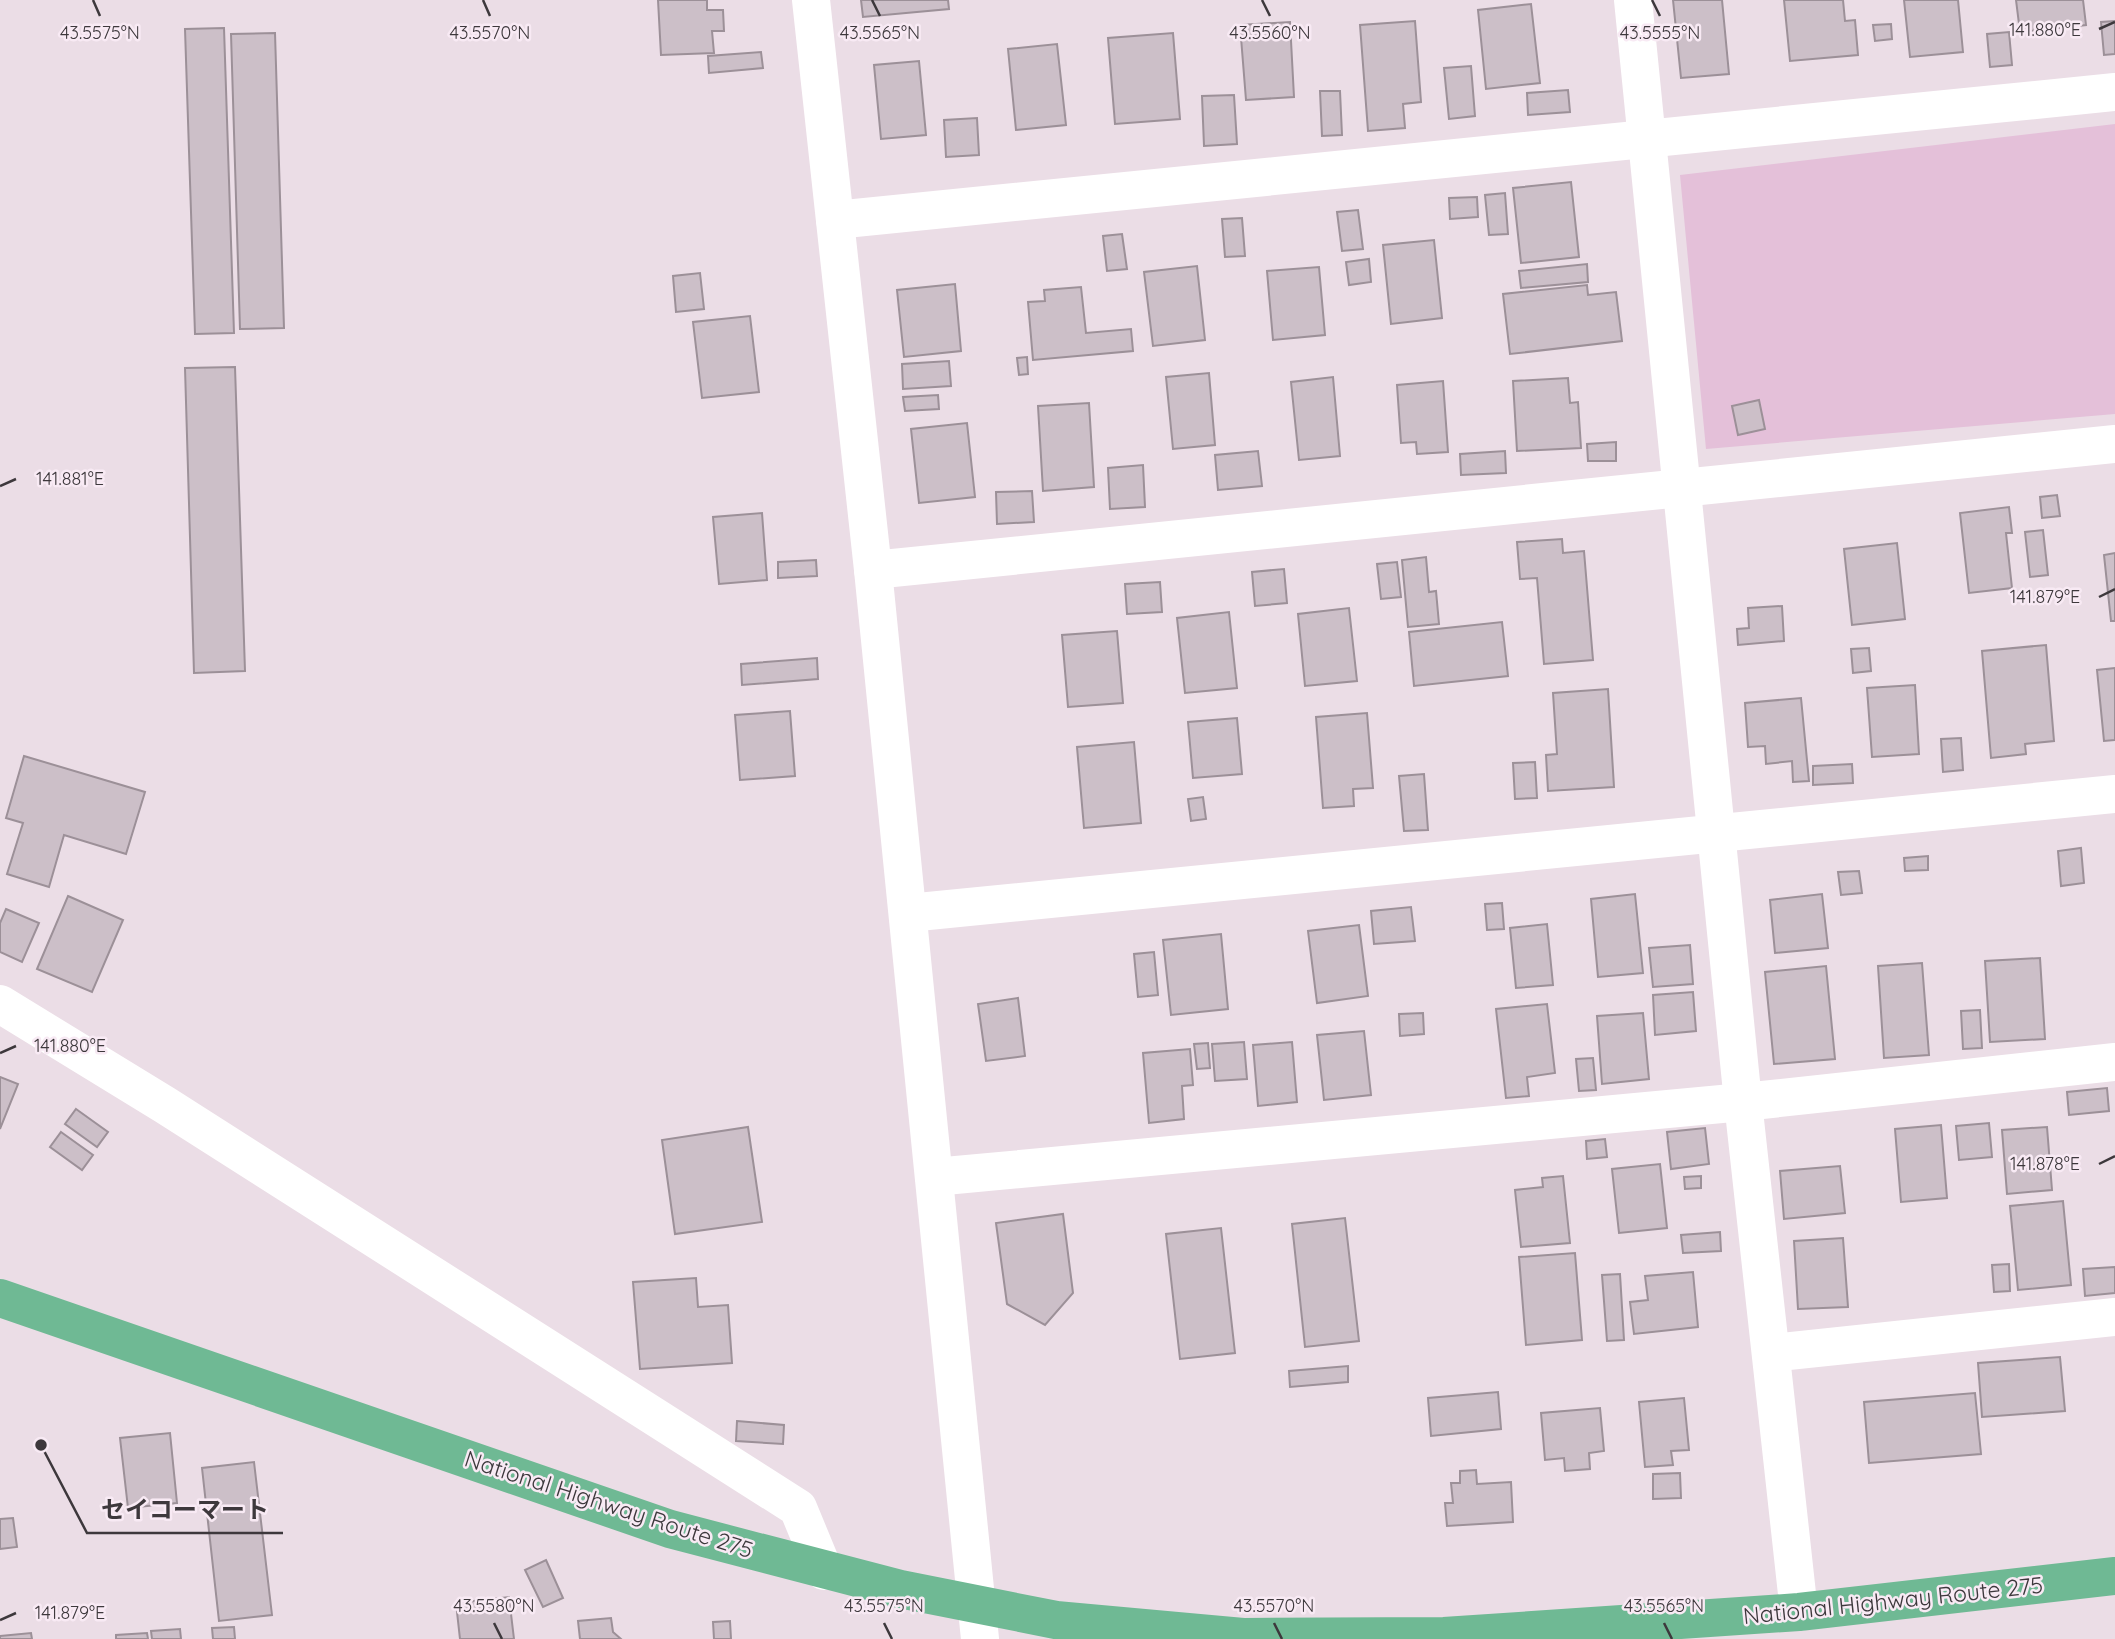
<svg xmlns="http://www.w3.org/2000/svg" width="2115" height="1639" viewBox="0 0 2115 1639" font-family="Quicksand,'Noto Sans JP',sans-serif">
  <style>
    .green { fill: #e4c0d9 }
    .building { fill: #ccbfc8; stroke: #9c9098; stroke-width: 2 }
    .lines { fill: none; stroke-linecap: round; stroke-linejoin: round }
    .minor { stroke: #fff; stroke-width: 38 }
    .highway { stroke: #6fb994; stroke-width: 38 }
    .ticks { fill: none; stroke: #3d383c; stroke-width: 2.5 }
    .labels { text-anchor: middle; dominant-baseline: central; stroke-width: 5; stroke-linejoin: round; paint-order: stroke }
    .street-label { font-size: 23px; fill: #3d383c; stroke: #f8eaf4 }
    .ticks-label { font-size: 18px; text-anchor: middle; fill: #3d383c; stroke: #f8eaf4; stroke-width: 5; stroke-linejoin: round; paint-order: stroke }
    .leader { fill: none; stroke: #3d383c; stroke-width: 2.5 }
    .callout-dot { fill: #3d383c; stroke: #f8eaf4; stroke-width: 2.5 }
    .callout-label { font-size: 24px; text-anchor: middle; font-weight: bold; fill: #3d383c; stroke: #f8eaf4; stroke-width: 5; stroke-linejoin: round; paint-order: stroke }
  </style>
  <rect width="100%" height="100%" fill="#ebdde6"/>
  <polygon class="green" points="2115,124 2115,414 1706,449 1680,175"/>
  <g class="building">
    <polygon points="658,0 707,0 707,10 723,10 724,31 712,31 714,53 661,55"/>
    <polygon points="861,0 948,0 949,9 863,17"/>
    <polygon points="1673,0 1722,0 1729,74 1681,78"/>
    <polygon points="1784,0 1843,0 1845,21 1855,20 1858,55 1790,61"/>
    <polygon points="1904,0 1958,0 1963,52 1910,57"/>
    <polygon points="2016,0 2083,0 2086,25 2020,32"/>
    <polygon points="1531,4 1540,83 1486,89 1478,10"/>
    <polygon points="1415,21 1421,102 1403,104 1405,128 1368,131 1360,25"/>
    <polygon points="2115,21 2115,54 2104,55 2101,22"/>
    <polygon points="1290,22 1294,97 1246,100 1240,25"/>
    <polygon points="1891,24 1892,39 1875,41 1873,25"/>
    <polygon points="224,28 234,333 195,334 185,29"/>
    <polygon points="2009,32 2012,65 1990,67 1987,34"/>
    <polygon points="275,33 284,328 240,329 231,34"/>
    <polygon points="1173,33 1180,119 1115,124 1108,38"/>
    <polygon points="1057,44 1066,125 1016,130 1008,49"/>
    <polygon points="761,52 763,68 709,73 708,56"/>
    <polygon points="919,61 926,135 881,139 874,65"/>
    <polygon points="1471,66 1475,116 1449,119 1444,68"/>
    <polygon points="1568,90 1570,112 1528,115 1527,93"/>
    <polygon points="1320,91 1340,91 1342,135 1322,136"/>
    <polygon points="1234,95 1237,144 1204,146 1202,96"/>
    <polygon points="977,118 979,155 946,157 944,120"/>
    <polygon points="1571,182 1579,257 1521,263 1513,188"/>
    <polygon points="1505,193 1508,234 1489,235 1485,195"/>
    <polygon points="1477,197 1478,217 1450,219 1449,198"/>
    <polygon points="1358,210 1363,249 1342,251 1337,212"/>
    <polygon points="1242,218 1245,256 1225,257 1222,219"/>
    <polygon points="1122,234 1127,269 1107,271 1103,236"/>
    <polygon points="1434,240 1442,318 1391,324 1383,245"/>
    <polygon points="1369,259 1371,282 1349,285 1346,262"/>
    <polygon points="1587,264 1588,282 1521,288 1519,271"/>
    <polygon points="1197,266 1205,340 1153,346 1144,272"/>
    <polygon points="1319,267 1325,335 1273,340 1267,271"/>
    <polygon points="700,273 704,309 676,312 673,276"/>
    <polygon points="955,284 961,351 904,357 897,290"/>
    <polygon points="1587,285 1588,295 1616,292 1622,341 1510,354 1503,294"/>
    <polygon points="1081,287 1086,333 1131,329 1133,351 1033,360 1028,302 1045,301 1044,290"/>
    <polygon points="750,316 759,392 702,398 693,322"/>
    <polygon points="1027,357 1028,374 1019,375 1017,358"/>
    <polygon points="949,361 951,386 903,389 902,364"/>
    <polygon points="235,367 245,671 194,673 185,368"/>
    <polygon points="1209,373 1215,445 1173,449 1166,377"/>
    <polygon points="1333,377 1340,456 1299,460 1291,382"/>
    <polygon points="1568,378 1570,403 1578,402 1581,448 1517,451 1513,381"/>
    <polygon points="1443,381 1448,452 1417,454 1416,442 1401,443 1397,385"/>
    <polygon points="938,395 939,409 905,411 903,397"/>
    <polygon points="1759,400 1765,429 1738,435 1732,406"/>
    <polygon points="1089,403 1094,487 1043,491 1038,406"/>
    <polygon points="967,423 975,497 919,503 911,429"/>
    <polygon points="1616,442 1616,461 1588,461 1587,444"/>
    <polygon points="1258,451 1262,486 1218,490 1215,455"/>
    <polygon points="1505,451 1506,473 1461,475 1460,454"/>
    <polygon points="1143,465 1145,507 1110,509 1108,468"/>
    <polygon points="1032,491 1034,522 997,524 996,492"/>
    <polygon points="2057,495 2060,516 2042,518 2040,497"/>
    <polygon points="2009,507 2012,533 2006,533 2012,588 1969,593 1960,513"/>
    <polygon points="762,513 767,580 719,584 713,517"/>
    <polygon points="2043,530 2048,575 2030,577 2025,532"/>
    <polygon points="1562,539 1563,553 1584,551 1593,660 1544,664 1537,578 1520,579 1517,542"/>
    <polygon points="1897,543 1905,619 1852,625 1844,549"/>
    <polygon points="2115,553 2115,621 2111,621 2104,555"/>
    <polygon points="1426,557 1429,592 1436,591 1439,624 1408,627 1402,560"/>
    <polygon points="816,560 817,576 778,578 778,562"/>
    <polygon points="1397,562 1401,597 1381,599 1377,564"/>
    <polygon points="1284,569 1287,603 1255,606 1252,572"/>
    <polygon points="1160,582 1162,612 1127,614 1125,584"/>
    <polygon points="1782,606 1784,641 1738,645 1737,629 1749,628 1748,608"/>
    <polygon points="1349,608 1357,681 1305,686 1298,614"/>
    <polygon points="1229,612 1237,688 1185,693 1177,618"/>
    <polygon points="1502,622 1508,676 1414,686 1409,632"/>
    <polygon points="1117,631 1123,703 1068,707 1062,635"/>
    <polygon points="2046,645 2054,741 2025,744 2026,754 1991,758 1982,651"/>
    <polygon points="1869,648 1871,671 1853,673 1851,649"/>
    <polygon points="817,658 818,679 742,685 741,664"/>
    <polygon points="2115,668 2115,740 2104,741 2097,670"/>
    <polygon points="1915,685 1919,754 1872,757 1867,688"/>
    <polygon points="1608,689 1614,787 1548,791 1546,755 1557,754 1553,693"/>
    <polygon points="1801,698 1809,781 1793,782 1792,761 1766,764 1765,746 1748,747 1745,703"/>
    <polygon points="790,711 795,776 740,780 735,715"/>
    <polygon points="1367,713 1373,788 1353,789 1354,806 1323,808 1316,717"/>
    <polygon points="1237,718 1242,774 1193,778 1188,722"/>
    <polygon points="1961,738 1963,770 1943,772 1941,739"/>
    <polygon points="1134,742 1141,823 1084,828 1077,747"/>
    <polygon points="24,756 145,792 126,854 64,835 49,887 7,874 23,823 6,818"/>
    <polygon points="1535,762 1537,798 1515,799 1513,763"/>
    <polygon points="1852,764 1853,783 1813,785 1813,766"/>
    <polygon points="1424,774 1428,830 1404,831 1399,776"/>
    <polygon points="1203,797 1206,819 1191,821 1188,799"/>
    <polygon points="2081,848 2084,883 2061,886 2058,851"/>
    <polygon points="1928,856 1928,870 1905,871 1904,858"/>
    <polygon points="1859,871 1862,893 1841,895 1838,872"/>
    <polygon points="1635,894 1643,973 1598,977 1591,899"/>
    <polygon points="1822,894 1828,948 1775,953 1770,900"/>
    <polygon points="68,896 123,920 92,992 37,969"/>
    <polygon points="1502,903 1504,929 1487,930 1485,904"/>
    <polygon points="1411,907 1415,941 1374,944 1371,911"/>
    <polygon points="6,909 39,923 22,962 0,952 0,923"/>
    <polygon points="1547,924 1553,985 1516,988 1510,928"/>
    <polygon points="1359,925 1368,996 1317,1003 1308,931"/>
    <polygon points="1221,934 1228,1009 1171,1015 1163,940"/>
    <polygon points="1690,945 1693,984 1653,987 1649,948"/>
    <polygon points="1154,952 1158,995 1138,997 1134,954"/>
    <polygon points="2040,958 2045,1039 1990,1042 1985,961"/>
    <polygon points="1922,963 1929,1055 1884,1058 1878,966"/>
    <polygon points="1826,966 1835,1059 1774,1064 1765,972"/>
    <polygon points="1693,992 1696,1031 1655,1035 1653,995"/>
    <polygon points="1018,998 1025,1056 986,1061 978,1004"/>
    <polygon points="1547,1004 1555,1073 1527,1077 1529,1096 1506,1098 1496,1009"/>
    <polygon points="1980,1010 1982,1048 1963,1049 1961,1011"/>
    <polygon points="1423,1013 1424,1034 1400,1036 1399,1014"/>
    <polygon points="1643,1013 1649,1079 1602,1084 1597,1016"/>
    <polygon points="1364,1031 1371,1095 1324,1100 1317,1035"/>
    <polygon points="1244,1042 1247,1079 1215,1081 1212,1044"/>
    <polygon points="1292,1042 1297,1102 1258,1106 1253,1045"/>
    <polygon points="1208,1043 1210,1068 1197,1069 1194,1044"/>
    <polygon points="1190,1049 1193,1085 1182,1086 1184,1119 1149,1123 1143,1053"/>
    <polygon points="1593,1058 1596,1090 1579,1091 1576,1059"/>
    <polygon points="0,1077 18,1084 0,1129"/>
    <polygon points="2107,1088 2109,1111 2069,1115 2067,1092"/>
    <polygon points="76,1109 108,1132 97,1147 65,1124"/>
    <polygon points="1989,1123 1992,1157 1959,1160 1956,1126"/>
    <polygon points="1941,1125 1947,1198 1901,1202 1895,1129"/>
    <polygon points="748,1127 762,1222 675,1234 662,1140"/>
    <polygon points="2047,1127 2052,1190 2007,1194 2002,1130"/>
    <polygon points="1705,1128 1709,1164 1671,1169 1667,1132"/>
    <polygon points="61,1132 93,1155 82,1170 50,1147"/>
    <polygon points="1605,1139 1607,1157 1587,1159 1586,1141"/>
    <polygon points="1660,1164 1667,1228 1619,1233 1612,1169"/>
    <polygon points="1840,1166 1845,1213 1784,1219 1780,1171"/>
    <polygon points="1563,1176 1570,1243 1521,1247 1515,1190 1543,1187 1542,1178"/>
    <polygon points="1701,1176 1701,1188 1685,1189 1684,1177"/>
    <polygon points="2063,1201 2071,1285 2018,1290 2010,1206"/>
    <polygon points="1063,1214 1073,1293 1045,1325 1007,1304 996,1223"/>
    <polygon points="1345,1218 1359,1341 1305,1347 1292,1224"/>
    <polygon points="1221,1228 1235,1353 1180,1359 1166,1234"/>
    <polygon points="1720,1232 1721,1251 1683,1253 1681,1235"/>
    <polygon points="1843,1238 1848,1307 1798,1309 1794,1241"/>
    <polygon points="1575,1253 1582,1340 1526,1345 1519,1257"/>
    <polygon points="2009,1264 2010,1291 1994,1292 1992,1265"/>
    <polygon points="2115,1267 2115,1293 2085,1296 2083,1269"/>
    <polygon points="1693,1272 1698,1327 1634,1334 1630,1302 1648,1300 1645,1276"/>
    <polygon points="1620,1274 1624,1340 1607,1341 1602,1275"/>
    <polygon points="696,1278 698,1307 728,1305 732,1363 640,1369 633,1282"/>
    <polygon points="2060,1357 2065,1411 1982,1417 1978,1363"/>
    <polygon points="1348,1366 1348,1382 1290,1387 1289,1371"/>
    <polygon points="1498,1392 1501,1429 1431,1436 1428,1398"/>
    <polygon points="1975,1393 1981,1454 1869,1463 1864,1402"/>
    <polygon points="1684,1398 1689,1450 1671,1451 1673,1465 1645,1467 1639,1402"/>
    <polygon points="1600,1408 1604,1451 1589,1453 1590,1469 1565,1471 1564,1458 1545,1460 1541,1413"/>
    <polygon points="737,1421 784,1425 783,1444 736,1441"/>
    <polygon points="170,1433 177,1503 128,1508 120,1438"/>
    <polygon points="254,1462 272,1615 219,1621 202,1468"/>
    <polygon points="1476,1470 1477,1484 1511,1482 1513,1522 1447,1526 1445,1503 1453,1503 1451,1483 1460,1483 1460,1471"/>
    <polygon points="1680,1473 1681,1498 1653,1499 1653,1474"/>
    <polygon points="13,1518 17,1547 0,1549 0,1519"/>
    <polygon points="546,1560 563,1598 543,1607 525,1570"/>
    <polygon points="509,1597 514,1639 460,1639 456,1603"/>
    <polygon points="611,1618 613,1632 621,1639 580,1639 578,1621"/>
    <polygon points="730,1621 731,1639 714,1639 713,1622"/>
    <polygon points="234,1627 235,1639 213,1639 212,1628"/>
    <polygon points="180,1629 181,1639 152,1639 151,1631"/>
    <polygon points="31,1633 32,1639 0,1639 0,1636"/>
    <polygon points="147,1633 148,1639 116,1639 116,1635"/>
  </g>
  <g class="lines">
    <g class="minor">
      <polyline points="811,0 873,570 980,1639"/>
      <polyline points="1633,0 1743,1102 1799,1612"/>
      <polyline points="835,220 2115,92"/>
      <polyline points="873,570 2115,444"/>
      <polyline points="908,913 2115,794"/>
      <polyline points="0,1004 165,1105 798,1508 824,1571"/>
      <polyline points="934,1177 1743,1102 2115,1062"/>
      <polyline points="1771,1353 2115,1317"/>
    </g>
    <polyline class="highway" points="0,1298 670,1529 900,1589 1056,1620 1243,1637 1444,1636 1799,1612 2115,1576"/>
  </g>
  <path class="ticks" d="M93 0 100 16M483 0 490 16M872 0 880 16M1262 0 1270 16M1652 0 1660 16M2099 29 2115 22M0 486 16 479M2099 597 2115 589M0 1053 16 1046M2099 1164 2115 1156M0 1620 16 1613M494 1623 502 1639M884 1623 892 1639M1274 1623 1282 1639M1664 1623 1672 1639"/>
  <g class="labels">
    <g class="street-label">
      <text transform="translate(609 1504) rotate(18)">National Highway Route 275</text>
      <text transform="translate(1893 1600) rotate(-6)">National Highway Route 275</text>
    </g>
  </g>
  <g class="ticks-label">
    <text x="2045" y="36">141.880°E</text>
    <text x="1660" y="39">43.5555°N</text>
    <text x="100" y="39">43.5575°N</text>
    <text x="490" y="39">43.5570°N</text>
    <text x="880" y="39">43.5565°N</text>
    <text x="1270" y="39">43.5560°N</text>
    <text x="70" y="485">141.881°E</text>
    <text x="2045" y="603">141.879°E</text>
    <text x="70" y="1052">141.880°E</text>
    <text x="2045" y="1170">141.878°E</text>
    <text x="494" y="1612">43.5580°N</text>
    <text x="884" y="1612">43.5575°N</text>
    <text x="1274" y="1612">43.5570°N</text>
    <text x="1664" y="1612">43.5565°N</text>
    <text x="70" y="1619">141.879°E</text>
  </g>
  <path class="leader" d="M41 1445L87 1533H283"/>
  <circle class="callout-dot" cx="41" cy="1445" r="7"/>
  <g class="callout-label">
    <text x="185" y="1518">セイコーマート</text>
  </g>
</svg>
